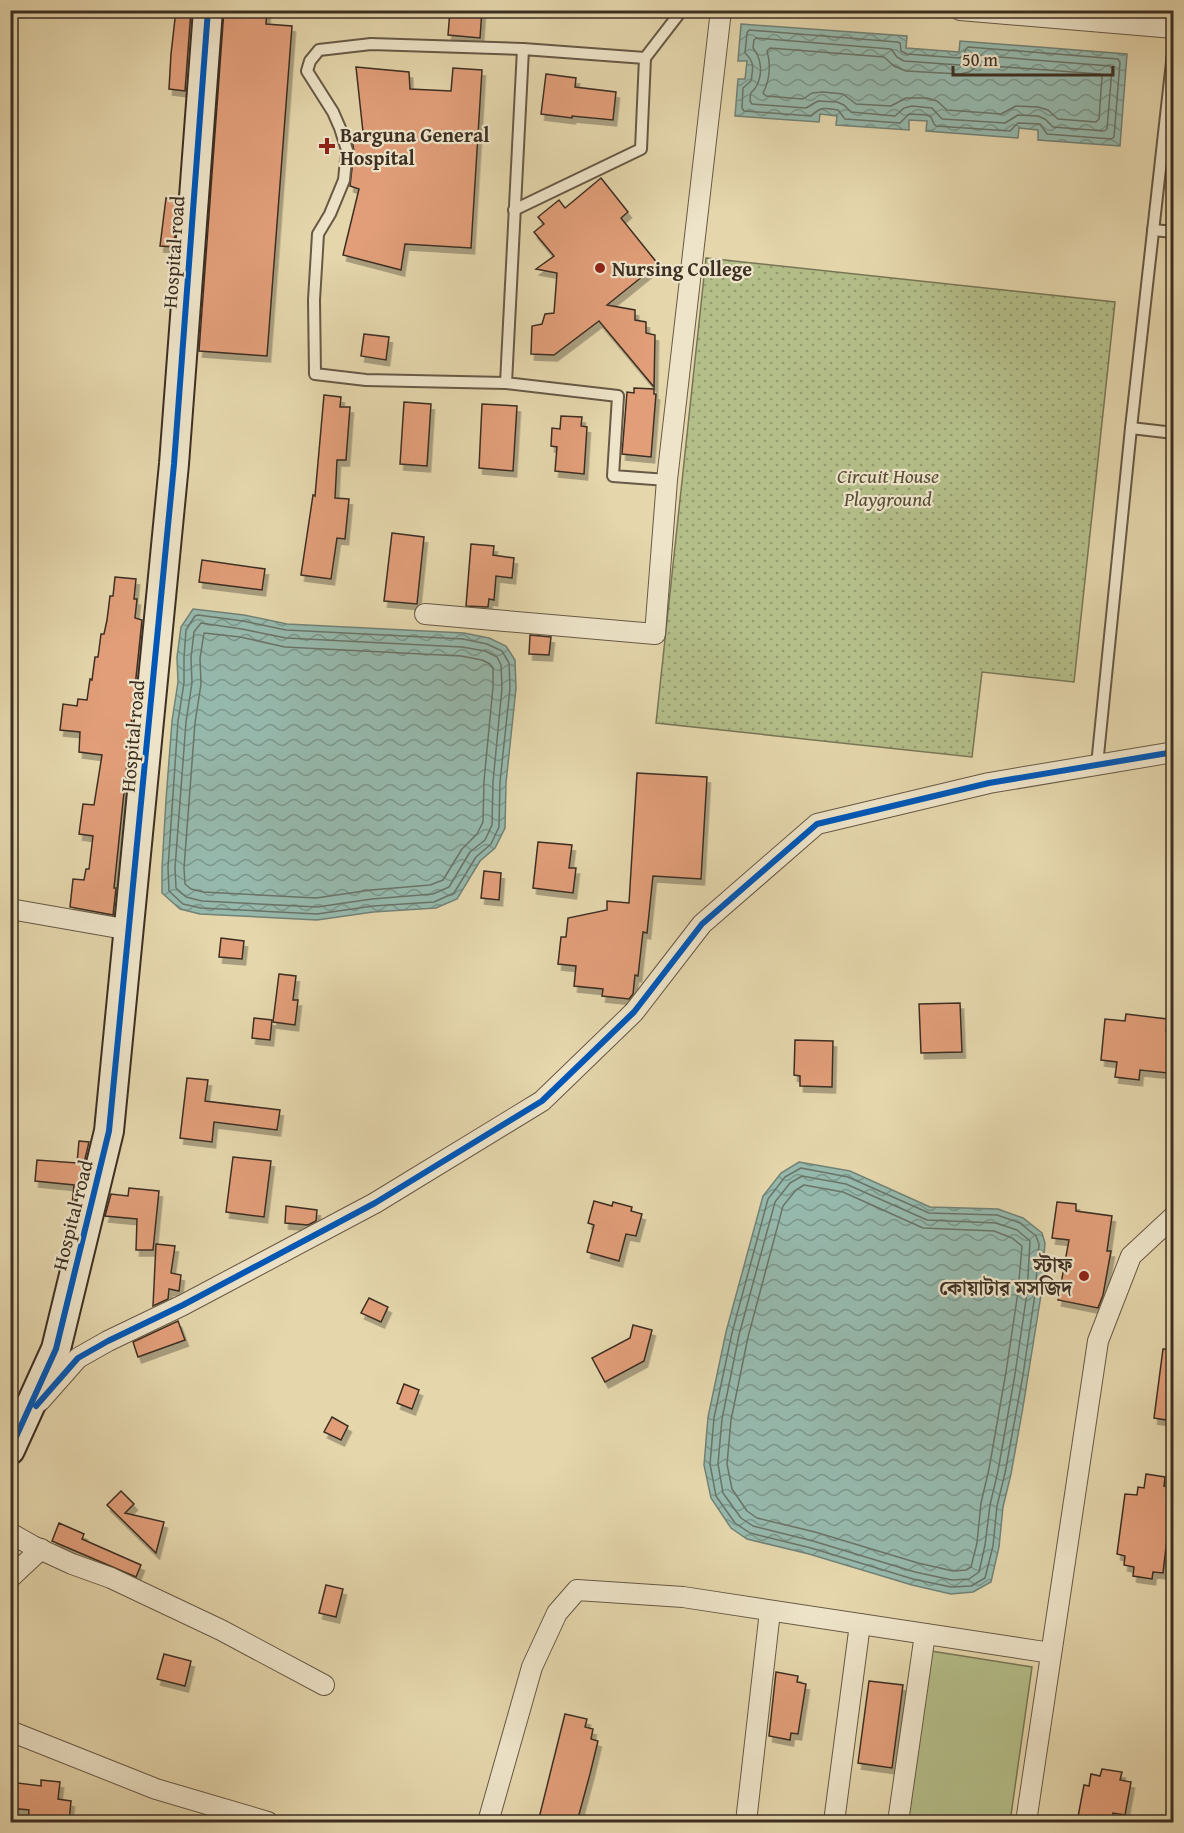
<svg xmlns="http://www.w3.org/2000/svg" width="1184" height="1833" viewBox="0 0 1184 1833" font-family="'Gentium Book Plus','Noto Serif Bengali',serif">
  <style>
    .green { fill: #b4be89; stroke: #787656; stroke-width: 1.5 }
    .park { fill: url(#park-dots); stroke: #787656; stroke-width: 1.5 }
    .water { fill: url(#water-waves); stroke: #728276; stroke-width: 1.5 }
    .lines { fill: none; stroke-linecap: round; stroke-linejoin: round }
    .shore { stroke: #6a7468; stroke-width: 1.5 }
    .building { fill: #e19e79; stroke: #3d2f23; stroke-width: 1.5; filter: url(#shadow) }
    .lane-casing { stroke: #675945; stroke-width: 14 }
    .street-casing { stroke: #675945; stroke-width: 22 }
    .secondary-casing { stroke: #3d2f23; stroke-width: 32 }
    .lane { stroke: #eee4c9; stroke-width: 10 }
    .street { stroke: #eee4c9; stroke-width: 20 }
    .secondary { stroke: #eee4c9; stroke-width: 28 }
    .cycleway-casing { stroke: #eee4c9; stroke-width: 10 }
    .cycleway { stroke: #0057b8; stroke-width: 6 }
    .poi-dot { fill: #8f2418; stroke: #eee4c9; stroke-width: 2 }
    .labels { text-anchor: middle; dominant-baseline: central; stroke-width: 4.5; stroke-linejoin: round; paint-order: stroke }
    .poi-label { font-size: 20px; font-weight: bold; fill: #3d2f23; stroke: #eee4c9; text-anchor: start }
    .street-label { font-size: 20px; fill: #3d2f23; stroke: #eee4c9 }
    .park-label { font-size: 20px; font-style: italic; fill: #554c37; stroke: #eee4c9 }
  </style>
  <defs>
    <pattern id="park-dots" width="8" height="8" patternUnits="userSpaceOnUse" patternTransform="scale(1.5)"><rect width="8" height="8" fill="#b4be89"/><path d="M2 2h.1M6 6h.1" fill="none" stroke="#949b70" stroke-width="1.8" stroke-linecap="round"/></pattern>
    <pattern id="water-waves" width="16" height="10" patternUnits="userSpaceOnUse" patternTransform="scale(1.5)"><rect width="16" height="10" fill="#96b9ad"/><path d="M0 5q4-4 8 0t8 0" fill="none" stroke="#7c978c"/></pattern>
    <filter id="shadow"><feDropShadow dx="3.5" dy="6" stdDeviation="0" flood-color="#0004"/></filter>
  </defs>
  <rect width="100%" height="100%" fill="#e5d6ac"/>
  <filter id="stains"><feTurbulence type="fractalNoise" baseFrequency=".00333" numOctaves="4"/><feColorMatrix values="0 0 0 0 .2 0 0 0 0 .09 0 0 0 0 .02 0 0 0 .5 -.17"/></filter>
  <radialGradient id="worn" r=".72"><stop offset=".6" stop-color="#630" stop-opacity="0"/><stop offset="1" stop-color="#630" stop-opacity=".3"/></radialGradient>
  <polygon class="green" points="931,1651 1032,1667 1010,1822 905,1822"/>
  <polygon class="park" points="706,258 1115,302 1074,682 982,672 972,757 656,723"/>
  <g class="water">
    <polygon points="741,24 907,36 906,48 959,52 960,41 1127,54 1120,146 1038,140 1038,130 1019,128 1018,138 926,131 927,121 909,120 909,130 836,125 837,116 820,114 819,122 735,116 738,79 745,79 747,61 738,61"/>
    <polygon points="193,609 244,615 287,624 464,633 489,638 506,646 515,660 516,688 506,783 505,828 495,848 480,861 457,899 436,908 373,912 317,920 200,914 180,909 162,893 162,868 166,800 172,721 178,682 177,657 181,627"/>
    <polygon points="799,1162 850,1171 930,1207 998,1209 1023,1218 1042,1233 1045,1243 1041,1295 1023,1407 1011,1474 1003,1507 999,1547 991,1582 973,1592 951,1594 912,1585 809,1554 747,1539 731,1528 711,1498 704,1465 708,1417 726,1332 763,1196 781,1173"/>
  </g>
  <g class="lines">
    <g class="shore">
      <path d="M749 30 897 42 900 43 901 51 907 54 959 58 963 56 966 49 968 47 1118 59 1120 62 1114 137 1111 139 1047 134 1040 124 1018 123 1010 131 936 126 934 124 931 117 927 115 909 114 900 123 845 119 838 110C824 108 821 106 811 116L744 111 742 108 743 88 751 81C753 68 755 62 745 53L747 33Z"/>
      <path d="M756 38 891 49 897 57 904 61 959 65 966 63 974 55 1110 66 1112 69 1107 129 1104 131 1053 127 1045 119 1038 116 1018 115 1005 123 942 119 932 108 912 106 904 108 895 116 851 112 844 105 837 102 818 101 806 108 752 104 750 101C750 88 753 94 757 85 763 73 761 57 753 48L754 40Z"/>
      <path d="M770 48 884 57 894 66 906 71 960 74 969 72 979 65 1100 74 1102 77 1099 119 1096 122 1058 119 1048 110 1038 107 1016 106 1001 114 947 110 937 101 927 98H906L891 106 856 104 843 94 823 92 812 93 803 99 766 96 763 93C770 80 771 64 767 51Z"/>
      <polygon points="198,615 243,621 286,630 463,639 487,644 502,651 509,663 510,688 500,782 499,827 491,844 476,857 454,893 434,902 373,906 317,914 201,908 183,904 169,891 168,868 178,721 184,683 184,657 186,630 195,616"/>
      <polygon points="201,623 242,629 286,638 462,647 485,651 497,657 501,665 502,688 493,782 492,825 485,840 470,852 449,887 433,894 372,899 317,907 202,901 186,897 176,888 175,868 186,722 192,683 191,658 194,632"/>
      <polygon points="204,633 240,637 285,647 461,656 482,660 490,664 493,668 493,687 484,781 483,822 477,834 462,849 443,880 430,885 371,890 316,898 203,892 191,889 185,884 184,868 195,723 201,684 200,658"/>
      <polygon points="801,1168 848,1177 929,1213 997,1215 1020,1223 1036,1236 1039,1244 1035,1294 1023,1375 1005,1473 997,1506 993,1546 985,1578 971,1586 951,1587 913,1579 811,1548 750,1533 735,1523 716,1496 710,1464 714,1418 732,1333 768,1199 785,1177"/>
      <polygon points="802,1176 846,1184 927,1220 996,1223 1017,1230 1030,1241 1027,1293 1015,1374 998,1471 990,1505 985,1545 979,1572 969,1579 952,1580 915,1572 813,1541 753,1526 741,1518 723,1493 718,1464 722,1419 739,1335 775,1202 790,1183"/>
      <polygon points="804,1185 843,1192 923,1228 994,1231 1012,1238 1022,1246 1018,1292 1006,1372 989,1469 981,1503 977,1543 971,1567 966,1570 953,1571 918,1563 815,1532 757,1518 747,1511 732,1489 727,1464 731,1420 748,1337 783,1206 796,1190"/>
    </g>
  </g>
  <g class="building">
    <polygon points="176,10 191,10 185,91 169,89 171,54"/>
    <polygon points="224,10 267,10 266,24 292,26 267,356 199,351"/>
    <polygon points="450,10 482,10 480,38 448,35"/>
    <polygon points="356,67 409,72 410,89 451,91 453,68 482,70 471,248 405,244 401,270 343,255 359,189 350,186 354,151 351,133 363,132"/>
    <polygon points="546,74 576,78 575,87 616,92 613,120 572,116 572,118 541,114"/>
    <polygon points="601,178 628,212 621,218 658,264 607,305 635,310 635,320 646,322 646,333 655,335 654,387 599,321 554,355 531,354 532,326 542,324 545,314 554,313 557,273 536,269 554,256 534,232 544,224 538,217 559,200 565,208"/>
    <polygon points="166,198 177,199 174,247 160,246"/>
    <polygon points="364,334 389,337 386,360 361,356"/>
    <polygon points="634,388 654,389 654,394 656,394 651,457 622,454 627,392 634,393"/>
    <polygon points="324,395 341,397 340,407 350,407 346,460 337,460 335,498 349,499 345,539 337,538 331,579 301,575 313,495 315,496"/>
    <polygon points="404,402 431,404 427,466 400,464"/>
    <polygon points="482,404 517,406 513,471 479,468"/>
    <polygon points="561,416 582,417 581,426 587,427 584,474 555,471 557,447 551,446 552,428 560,429"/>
    <polygon points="392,533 424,537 417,604 384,601"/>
    <polygon points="471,544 494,546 493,555 514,558 512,578 496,576 494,600 489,599 488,607 466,606"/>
    <polygon points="202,560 265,569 262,590 199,582"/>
    <polygon points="115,577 136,579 134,599 137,599 135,618 142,620 114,888 116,888 113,915 70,907 73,879 84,880 86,869 89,869 93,836 79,834 83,804 94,805 102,755 79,752 80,732 60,730 63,704 77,706 78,699 87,700 90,679 92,680 95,657 98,657 101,634 104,634 107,620 110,596 113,596"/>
    <polygon points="530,635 551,637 549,655 529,654"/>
    <polygon points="637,773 707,777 701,879 653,876 647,933 643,932 638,976 635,975 633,994 629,999 602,996 603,989 574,986 576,966 558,964 561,937 566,937 568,918 607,910 607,901 629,903"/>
    <polygon points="538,842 572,845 569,868 576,868 573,893 533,888"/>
    <polygon points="484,871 501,873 499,900 481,898"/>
    <polygon points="221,938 244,941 242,959 219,957"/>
    <polygon points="279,974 296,976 293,1000 298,1000 295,1025 273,1022"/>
    <polygon points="960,1003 962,1052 921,1053 919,1004"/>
    <polygon points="1126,1014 1167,1019 1166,1031 1173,1032 1168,1073 1140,1070 1139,1080 1115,1077 1117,1062 1101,1060 1105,1019 1125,1021"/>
    <polygon points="254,1018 272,1020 270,1040 252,1038"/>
    <polygon points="795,1040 833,1041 832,1087 800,1086 800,1076 794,1075"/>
    <polygon points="187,1078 208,1080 205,1101 280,1110 277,1130 214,1122 212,1142 180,1138"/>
    <polygon points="79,1141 89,1142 74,1205 72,1205 74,1185 35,1181 37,1160 77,1163"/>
    <polygon points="233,1157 271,1161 264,1217 226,1212"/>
    <polygon points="129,1188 159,1191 153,1250 136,1250 137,1219 105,1216 111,1194 128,1196"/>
    <polygon points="594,1201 612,1206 613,1202 632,1207 631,1211 642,1214 636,1236 626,1234 619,1261 587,1252 594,1225 588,1223"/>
    <polygon points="1057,1202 1076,1204 1076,1211 1112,1216 1107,1251 1111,1251 1103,1295 1098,1308 1058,1300 1069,1240 1052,1238"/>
    <polygon points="286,1206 317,1210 316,1221 308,1225 285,1223"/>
    <polygon points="156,1244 175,1246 171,1273 181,1275 179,1291 169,1289 168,1299 153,1306"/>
    <polygon points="369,1298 388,1307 381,1322 361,1313"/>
    <polygon points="178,1321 185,1340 138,1357 133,1342"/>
    <polygon points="633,1325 652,1330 644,1361 605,1382 592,1358 630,1338"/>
    <polygon points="1163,1349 1173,1349 1173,1421 1154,1418"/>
    <polygon points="404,1384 419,1390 412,1409 397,1403"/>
    <polygon points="332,1417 348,1426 341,1440 324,1432"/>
    <polygon points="1146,1474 1165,1477 1164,1486 1173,1487 1163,1573 1153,1572 1152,1579 1133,1576 1134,1567 1124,1565 1125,1556 1117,1554 1125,1494 1137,1495 1138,1487 1144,1488"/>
    <polygon points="121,1491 134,1504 125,1513 164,1522 156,1553 107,1505"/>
    <polygon points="59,1523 84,1534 82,1539 141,1565 136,1577 52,1541"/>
    <polygon points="326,1585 343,1589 336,1617 319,1613"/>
    <polygon points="164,1654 191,1661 185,1686 157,1679"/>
    <polygon points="776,1672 798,1676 797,1682 806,1684 798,1734 791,1733 790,1740 769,1736"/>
    <polygon points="869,1681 903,1685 892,1768 858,1763"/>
    <polygon points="565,1714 587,1719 585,1727 593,1729 591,1739 598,1741 590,1774 577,1822 538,1822"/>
    <polygon points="1102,1769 1122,1772 1120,1780 1131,1782 1125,1815 1113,1813 1112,1822 1077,1822 1084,1785 1089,1786 1091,1774 1100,1776"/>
    <polygon points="41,1780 60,1782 58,1799 71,1801 69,1822 28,1822 29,1810 10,1808 10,1782 41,1786"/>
  </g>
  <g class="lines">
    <defs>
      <g id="lane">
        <polyline points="514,210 641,149 645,58"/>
        <polyline points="1153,230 1174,232"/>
        <polyline points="506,383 366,380 315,374 314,300 318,234 330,214 344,180 347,150 340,128 333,112 307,71 310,61 319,50 371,44 523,49"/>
        <polyline points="1131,428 1174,433"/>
        <polyline points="667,480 613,476 618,396 506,383 523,49 645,58 682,10"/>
        <polyline points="1097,765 1131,428 1174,44"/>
      </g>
      <g id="street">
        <polyline points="960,10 1174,28"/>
        <polyline points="425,614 655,634 667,480 721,10"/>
        <polyline points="10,909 130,930"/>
        <polyline points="40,1401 78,1358 108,1341 183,1305 375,1203 542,1101 634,1012 702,924 817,824 989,783 1174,752"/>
        <polyline points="10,1533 33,1546 72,1564 111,1578 221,1630 324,1685"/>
        <polyline points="10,1578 41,1549"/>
        <polyline points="10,1731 156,1789 268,1822"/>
        <polyline points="488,1822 532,1667 557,1613 577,1590 683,1597 1051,1653"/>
        <polyline points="746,1822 770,1611"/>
        <polyline points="834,1822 860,1624"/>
        <polyline points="898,1822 925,1634"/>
        <polyline points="1026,1822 1098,1341 1131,1256 1174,1216"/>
      </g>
      <polyline id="secondary" points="10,1450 56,1349 109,1131 174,464 208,10"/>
    </defs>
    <use href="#lane" class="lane-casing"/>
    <use href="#street" class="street-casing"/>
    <use href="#secondary" class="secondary-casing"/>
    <use href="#lane" class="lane"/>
    <use href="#street" class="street"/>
    <use href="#secondary" class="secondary"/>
    <defs>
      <g id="cycleway">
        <polyline points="36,1406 78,1358 108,1341 183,1305 375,1203 542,1101 634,1012 702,924 817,824 989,783 1174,752"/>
        <polyline points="10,1450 56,1349 109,1131 174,464 208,10"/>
      </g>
    </defs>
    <use href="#cycleway" class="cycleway-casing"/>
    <use href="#cycleway" class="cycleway"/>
  </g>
  <g class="poi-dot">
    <path d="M324 137h6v6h6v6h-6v6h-6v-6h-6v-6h6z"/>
    <circle cx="600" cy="268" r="6"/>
    <circle cx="1084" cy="1276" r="6"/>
  </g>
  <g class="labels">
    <g class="poi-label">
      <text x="340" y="134">Barguna General<tspan x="340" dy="23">Hospital</tspan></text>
      <text x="612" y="268">Nursing College</text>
      <text x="1072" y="1264" text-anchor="end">স্টাফ<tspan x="1072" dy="23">কোয়াটার মসজিদ</tspan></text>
    </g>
    <g class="street-label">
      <text transform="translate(173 252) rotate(-86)">Hospital road</text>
      <text transform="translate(132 736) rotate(-85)">Hospital road</text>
      <text transform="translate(72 1215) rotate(-76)">Hospital road</text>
    </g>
    <g class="park-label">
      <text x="888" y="475">Circuit House<tspan x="888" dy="23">Playground</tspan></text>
    </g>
  </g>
  <rect width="1184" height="1833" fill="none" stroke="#e5d6ac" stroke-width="36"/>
  <rect x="12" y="12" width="1160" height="1809" fill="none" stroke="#3d2f23" stroke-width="3"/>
  <rect x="18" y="18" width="1148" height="1797" fill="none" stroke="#3d2f23" stroke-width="1.5"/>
  <path d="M953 66v9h160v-9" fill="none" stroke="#3d2f23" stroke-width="3"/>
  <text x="962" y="66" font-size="18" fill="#3d2f23" stroke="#eee4c9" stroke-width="4.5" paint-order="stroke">50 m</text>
  <rect width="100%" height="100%" filter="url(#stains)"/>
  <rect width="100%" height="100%" fill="url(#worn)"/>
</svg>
